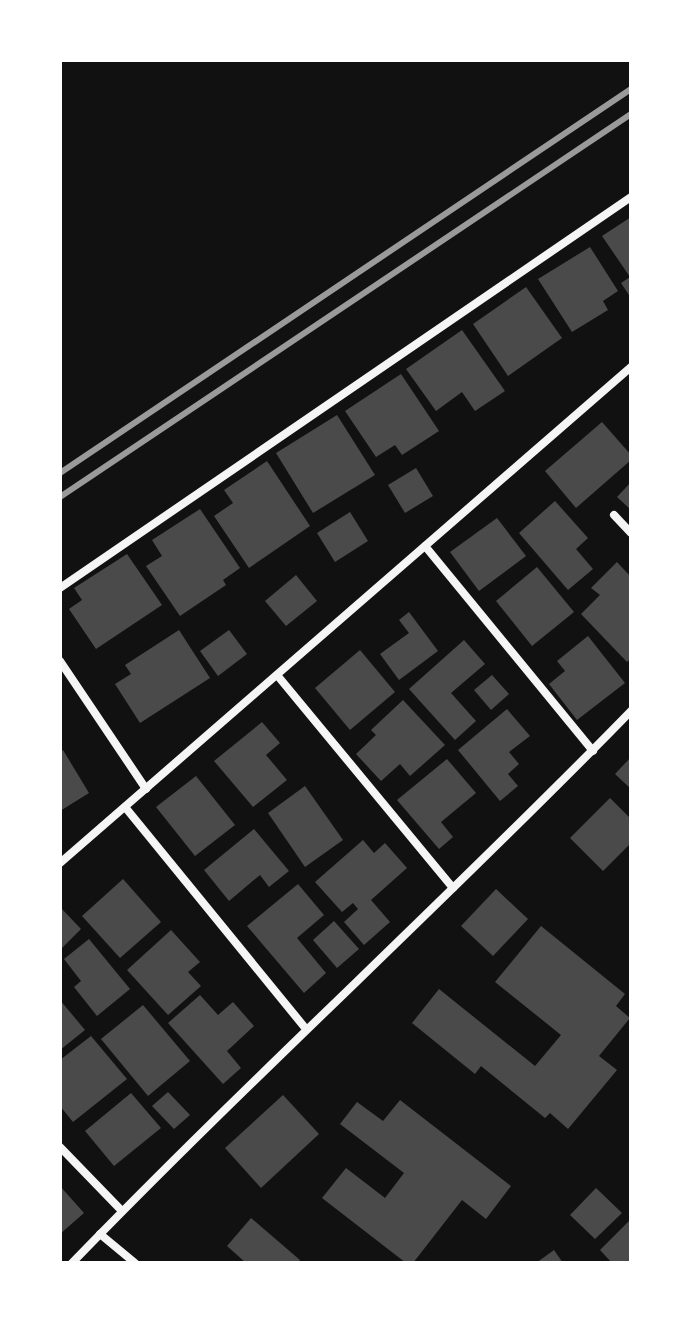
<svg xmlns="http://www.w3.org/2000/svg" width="691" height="1323" viewBox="0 0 691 1323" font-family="Cabin,sans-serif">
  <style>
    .building { fill: #4a4a4a }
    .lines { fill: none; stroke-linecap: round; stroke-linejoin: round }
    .minor { stroke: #f5f5f5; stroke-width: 8 }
    .rail { stroke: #9a9a9a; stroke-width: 6 }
  </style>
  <rect width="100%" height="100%" fill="#111"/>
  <g class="building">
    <polygon points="631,217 631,298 621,283 630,277 602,236"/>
    <polygon points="590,247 618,291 603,301 608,310 572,332 538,279"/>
    <polygon points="526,287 562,338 508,376 473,324"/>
    <polygon points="462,330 505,391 475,411 462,392 436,411 406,369"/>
    <polygon points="401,374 439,431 402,455 395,445 376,457 345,411"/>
    <polygon points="337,415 375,475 313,513 276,453"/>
    <polygon points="602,422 631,455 631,460 576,508 545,471"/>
    <polygon points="267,461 310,526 249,568 214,516 233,503 224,490"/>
    <polygon points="416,468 433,496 405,513 388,485"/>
    <polygon points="631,482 631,510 617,497"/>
    <polygon points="555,501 588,538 576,549 593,569 568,590 519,533"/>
    <polygon points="200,509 240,568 223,580 226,585 180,616 146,566 162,556 152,540"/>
    <polygon points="350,512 368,541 335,562 317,533"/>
    <polygon points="497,518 526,556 479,591 450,552"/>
    <polygon points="127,554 162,605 96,649 69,609 82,600 74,588"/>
    <polygon points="617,562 631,577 631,658 627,662 581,614 600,595 591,588"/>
    <polygon points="537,567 574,612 532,646 496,601"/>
    <polygon points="296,575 317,601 286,626 265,601"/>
    <polygon points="409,612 438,651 399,680 380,654 409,633 399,620"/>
    <polygon points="179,630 210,678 140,723 115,684 131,674 125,665"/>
    <polygon points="229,630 247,654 218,676 200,651"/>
    <polygon points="588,636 625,683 577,720 549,684 565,671 557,661"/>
    <polygon points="464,640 485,664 451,693 476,721 455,740 409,689"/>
    <polygon points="360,650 395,692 350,730 315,688"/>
    <polygon points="492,675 509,694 491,710 474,690"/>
    <polygon points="403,700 445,745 410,776 400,764 381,781 356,754 376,735 371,730"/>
    <polygon points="507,709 530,736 509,752 519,764 508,774 518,786 500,801 458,750"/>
    <polygon points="262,722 280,743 266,755 287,780 253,807 214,761"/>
    <polygon points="63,750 89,793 60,811 60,752"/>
    <polygon points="631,757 631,789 615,774"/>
    <polygon points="447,759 476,793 441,822 453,837 439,849 397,800"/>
    <polygon points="196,776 235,825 195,856 156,807"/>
    <polygon points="305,786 343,840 305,867 268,813"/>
    <polygon points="610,798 631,819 631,843 603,871 570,838"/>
    <polygon points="254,829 289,871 269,887 260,875 229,901 204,870"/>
    <polygon points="363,840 374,853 385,843 407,868 371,900 390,922 364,945 344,922 358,909 353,903 342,912 315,882"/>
    <polygon points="123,879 161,922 120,958 82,916"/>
    <polygon points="298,884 324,915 297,938 326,973 304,993 247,926"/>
    <polygon points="496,889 528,919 493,956 461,926"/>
    <polygon points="60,907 81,929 60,950"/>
    <polygon points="334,921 359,949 337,968 313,940"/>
    <polygon points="541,926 625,994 616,1006 630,1018 599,1056 617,1070 568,1129 550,1113 545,1118 481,1066 475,1074 412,1023 439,989 535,1066 561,1035 495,982"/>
    <polygon points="171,930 200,962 188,972 201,986 168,1015 127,970"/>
    <polygon points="89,939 130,989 97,1016 74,987 81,981 64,959"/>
    <polygon points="200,995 218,1015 233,1002 254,1026 227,1051 241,1068 223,1084 168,1023"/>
    <polygon points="60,1000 85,1030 60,1050"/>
    <polygon points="143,1005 190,1061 148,1096 101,1039"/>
    <polygon points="91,1036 127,1079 73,1122 60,1106 60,1060"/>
    <polygon points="168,1092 190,1115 174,1129 152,1106"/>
    <polygon points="131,1093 161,1128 114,1166 85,1131"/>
    <polygon points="283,1095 319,1134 261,1188 225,1148"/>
    <polygon points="400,1100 511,1186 486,1219 462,1200 413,1263 406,1263 322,1198 346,1168 385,1198 404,1173 340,1124 357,1102 383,1121"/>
    <polygon points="60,1186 84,1213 60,1234"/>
    <polygon points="596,1188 622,1213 595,1239 570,1215"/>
    <polygon points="251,1218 300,1260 297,1263 246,1263 227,1246"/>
    <polygon points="631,1219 631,1263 612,1263 600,1250"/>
    <polygon points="554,1250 563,1263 536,1263"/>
  </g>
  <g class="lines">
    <g class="minor">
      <polyline points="614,515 631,533"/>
      <polyline points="425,546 593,751"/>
      <polyline points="60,588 631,197"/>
      <polyline points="60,661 146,789"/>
      <polyline points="277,675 453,888"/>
      <polyline points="125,807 306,1029"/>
      <polyline points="60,863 631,367"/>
      <polyline points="60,1147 122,1211"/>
      <polyline points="100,1234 135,1263"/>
      <path d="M72 1263C254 1075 448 899 631 711"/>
    </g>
    <g class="rail">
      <polyline points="60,473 631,89"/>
      <polyline points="60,497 631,114"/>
    </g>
  </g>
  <rect width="691" height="1323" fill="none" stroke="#ffffff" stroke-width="124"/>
</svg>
